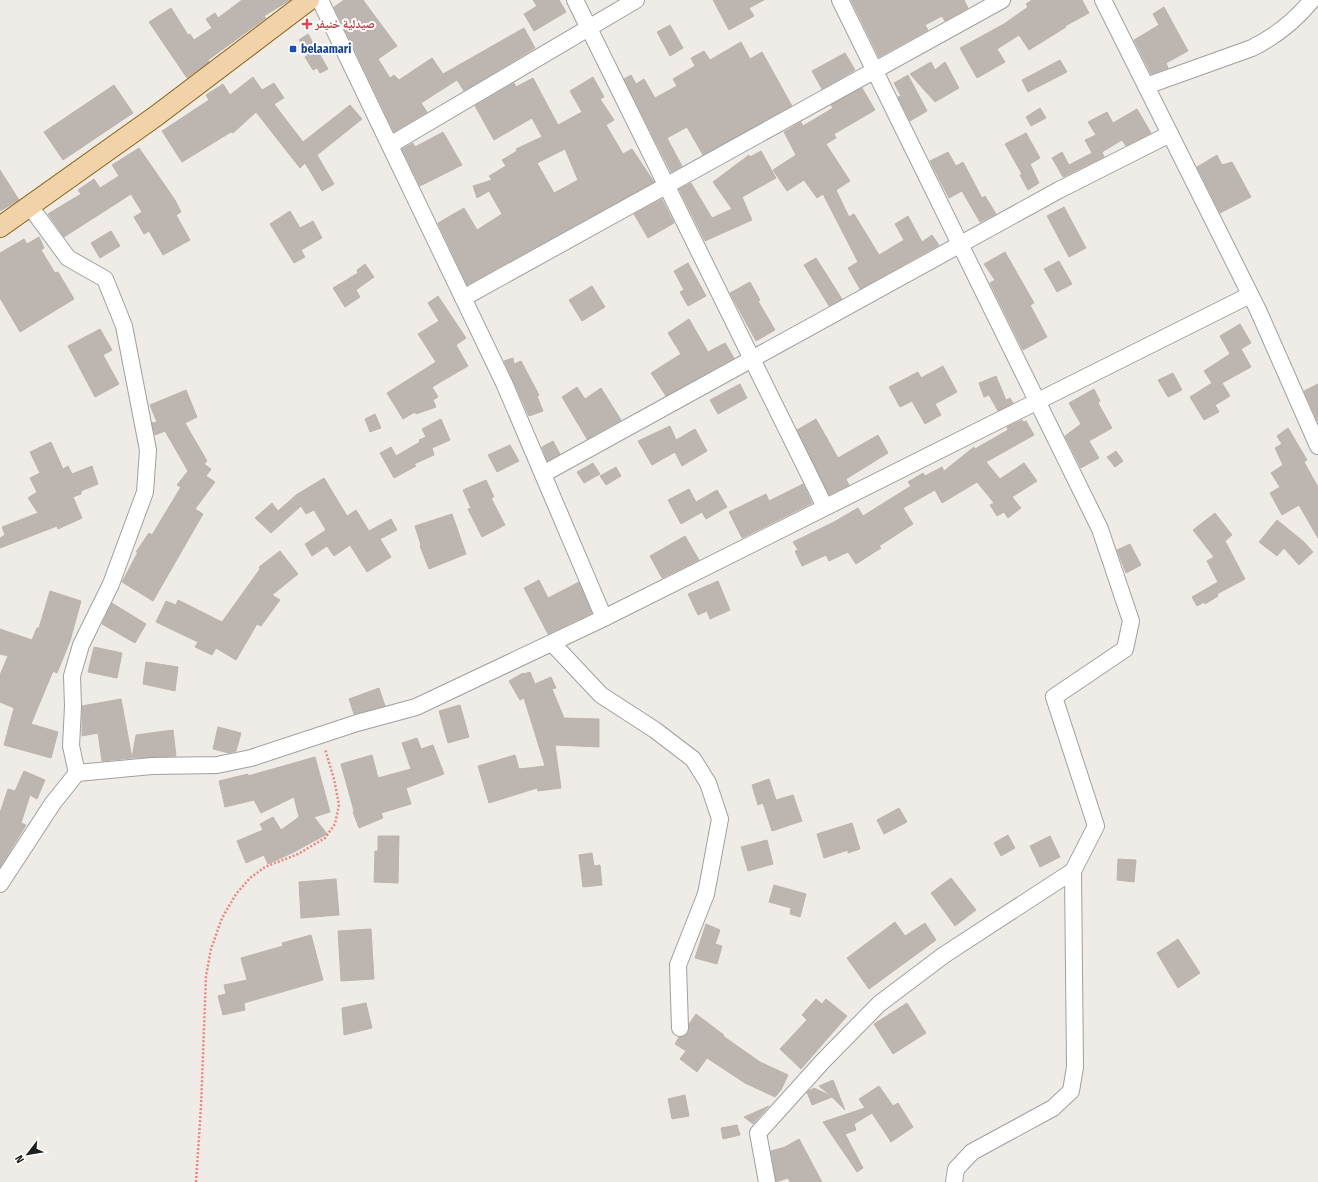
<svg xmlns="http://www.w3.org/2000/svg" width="1318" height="1182" viewBox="0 0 1318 1182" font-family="'Fira Sans Condensed','Noto Naskh Arabic',sans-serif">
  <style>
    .building { fill: #bcb5b0; stroke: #bfb4ab; fill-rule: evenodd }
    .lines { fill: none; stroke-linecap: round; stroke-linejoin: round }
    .minor-casing { stroke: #a0a0a0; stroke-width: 18 }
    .major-casing { stroke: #896112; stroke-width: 22 }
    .path { stroke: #ea887d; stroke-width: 2.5; stroke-dasharray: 2 2; stroke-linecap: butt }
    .minor { stroke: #fff; stroke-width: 16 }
    .major { stroke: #f1d2a9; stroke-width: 20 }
    .health-dot { fill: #e0444e; stroke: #fff; stroke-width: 1.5 }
    .transit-dot { fill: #1a4fb4; stroke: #fff; stroke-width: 1.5 }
    .labels { text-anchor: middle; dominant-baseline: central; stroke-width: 4; stroke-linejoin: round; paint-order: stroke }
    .health-label { font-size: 12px; font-weight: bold; fill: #be3a42; stroke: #fff; text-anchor: start }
    .transit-label { font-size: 12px; font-weight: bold; fill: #164399; stroke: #fff; text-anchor: start }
  </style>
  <rect width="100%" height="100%" fill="#efece7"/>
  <g class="building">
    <polygon points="242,0 290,0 264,16 266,18 208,60 209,62 187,78 149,22 171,8 188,35 190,34 194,40 212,28 206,19 215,13 218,18"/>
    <polygon points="344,0 363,0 397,46 378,59 390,78 394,75 399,80 432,58 443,74 524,28 535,48 464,91 457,80 421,103 427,112 394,132 334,7"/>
    <polygon points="533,0 559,0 566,12 534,31 524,14 537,6"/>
    <polygon points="713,0 764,0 749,8 754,16 729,30"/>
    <polygon points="851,0 964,0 968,8 945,21 942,16 925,25 928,30 879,57"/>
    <polygon points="1032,0 1082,0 1089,13 1065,26 1066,27 1029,50 1019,35 997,49 1005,62 977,78 960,48 1004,24 1028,7 1026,4"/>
    <polygon points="1164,7 1188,51 1166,63 1168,68 1151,74 1134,40 1159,25 1153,14"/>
    <polygon points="670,25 683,48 670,56 657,32"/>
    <polygon points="308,34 328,69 320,73 317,68 313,70 305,57 308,55 299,40"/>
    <polygon points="741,42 750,59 762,52 792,106 703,155 687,127 667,138 682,166 671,172 624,79 631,75 636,84 644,79 655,98 677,86 673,79 695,66 691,58 704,51 710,60"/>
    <polygon points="845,53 855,70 822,89 812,71"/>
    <polygon points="1060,60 1067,72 1028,92 1022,80"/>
    <polygon points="931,62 935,70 945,62 959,88 935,102 910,74"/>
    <polygon points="908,75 927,111 910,121 898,97 901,96 894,83"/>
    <polygon points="253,77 262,90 274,83 284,98 274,104 303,142 350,105 362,119 317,155 334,184 322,191 305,163 300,168 256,112 233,133 231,132 182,162 162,131 209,100 206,95 223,84 230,95"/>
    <path d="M593 77 604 97 600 99 614 120 606 125 623 154 632 149 654 182 467 285 438 223 464 208 477 230 502 214 489 191 477 198 473 186 492 180 489 176 506 166 502 160 517 151 516 149 542 137 532 118 494 140 475 106 514 83 516 87 533 78 558 125 582 112 570 91ZM565 149 578 180 554 193 537 163Z"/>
    <polygon points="114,85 133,113 63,160 44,132"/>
    <polygon points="862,88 875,110 834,134 836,138 826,144 850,181 836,190 849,217 854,214 879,255 904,240 895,224 908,216 922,242 932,235 939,245 860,289 848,268 858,262 823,194 817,198 804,180 787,191 773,170 796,155 784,132 801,122 803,126 833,108 831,105"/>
    <polygon points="1040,108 1046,118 1031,126 1026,117"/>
    <polygon points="1137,109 1151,133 1126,146 1122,140 1102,152 1104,157 1063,177 1052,158 1062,152 1069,165 1092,153 1085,140 1096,135 1088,122 1107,112 1113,123"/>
    <polygon points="443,132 462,165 420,186 402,149 413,143 415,147"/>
    <polygon points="1026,133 1040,158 1030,164 1039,183 1028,190 1020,175 1022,174 1005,144"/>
    <polygon points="139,148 175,200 181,212 176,215 190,240 163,255 149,231 144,234 134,217 142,212 131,194 64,237 48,214 81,194 78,190 94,179 100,188 119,176 112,165"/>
    <polygon points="761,151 776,178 742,197 752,220 705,241 679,189 691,183 712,218 732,209 713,182 749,155 750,157"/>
    <polygon points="948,152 956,166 963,162 982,198 985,196 996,214 980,222 962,191 949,198 930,161"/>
    <polygon points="1217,155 1222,165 1232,162 1251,197 1220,213 1197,167"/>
    <polygon points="0,170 19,200 0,211"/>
    <polygon points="662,199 674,223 648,238 634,214"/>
    <polygon points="1064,207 1086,248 1069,257 1047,216"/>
    <polygon points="290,211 300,228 313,221 322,238 301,250 305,257 294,263 270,224"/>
    <polygon points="111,231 120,246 100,258 91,243"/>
    <polygon points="39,237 44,248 41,250 55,273 58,272 74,299 20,332 0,298 0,253 24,239 27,244"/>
    <polygon points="1005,252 1034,303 1030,305 1047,337 1023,350 990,283 995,280 984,264"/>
    <polygon points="816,258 842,299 829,306 804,265"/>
    <polygon points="1059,261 1072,284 1057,292 1044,269"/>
    <polygon points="688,263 706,296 688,306 680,292 684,290 674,271"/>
    <polygon points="365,264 374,277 356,290 360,297 345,307 333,288 358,273 357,270"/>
    <polygon points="750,282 760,300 758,301 775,330 756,341 730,293"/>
    <polygon points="592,286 605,307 582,321 569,300"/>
    <polygon points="438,296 466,338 456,345 468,366 432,387 438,397 433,400 436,407 416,414 415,412 403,419 387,393 436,362 418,334 439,321 428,303"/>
    <polygon points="689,319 708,352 725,343 734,358 666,396 651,373 681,354 668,333"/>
    <polygon points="1240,324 1251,343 1241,349 1251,367 1222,383 1230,396 1215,405 1219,412 1204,420 1190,397 1212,383 1204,371 1230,354 1220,336"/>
    <polygon points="100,329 112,350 103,355 119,384 95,397 68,346"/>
    <polygon points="513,358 514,364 521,361 539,395 537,396 543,411 529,416 504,361"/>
    <polygon points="943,366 957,392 935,404 941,415 925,424 912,401 900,407 889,387 918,372 921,378"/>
    <polygon points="1173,373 1182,390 1168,397 1158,380"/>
    <polygon points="996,376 1006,400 1010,398 1013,403 998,411 989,395 984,397 979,383"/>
    <polygon points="740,384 747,398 718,414 710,400"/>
    <polygon points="1318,384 1318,422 1304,391"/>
    <polygon points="577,387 585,399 601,388 621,420 587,439 562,397"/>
    <polygon points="1094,389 1100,401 1098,403 1112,428 1089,441 1099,458 1081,468 1065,436 1081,424 1069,403"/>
    <polygon points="186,390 197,417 185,423 207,461 204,464 211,469 206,476 215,482 195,509 203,514 153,601 122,582 138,552 136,552 149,533 152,535 181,487 177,485 188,471 165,431 155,435 152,423 157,422 150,405"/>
    <polygon points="375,414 381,428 370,432 365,419"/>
    <polygon points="441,419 450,440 432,448 434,455 414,464 416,466 394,478 380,453 391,447 396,456 420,442 419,440 426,437 422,429"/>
    <polygon points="816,419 838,458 878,435 888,453 846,479 849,485 829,495 797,430"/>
    <polygon points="1022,420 1024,422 1026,421 1034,435 986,462 1000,479 1024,463 1037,481 1012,497 1021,508 1008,518 1004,512 997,516 990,505 994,503 977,482 942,503 935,490 903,508 913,524 879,546 881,548 856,564 848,552 829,561 826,555 802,566 795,551 798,550 793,542 834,522 858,508 863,516 911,486 908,482 923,473 925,476 942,467 944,471 974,447 975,449 1008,430 1007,427"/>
    <polygon points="670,426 676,440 695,429 707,451 682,466 675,452 652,465 638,441"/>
    <polygon points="1288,428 1307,460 1304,462 1318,487 1318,538 1299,505 1282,515 1270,493 1280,487 1271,473 1283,465 1275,448 1282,444 1277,436"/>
    <polygon points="553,441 560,454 547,461 542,447"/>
    <polygon points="51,442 63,469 68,466 72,474 92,466 98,484 81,491 81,494 73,497 82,518 58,529 57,526 0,548 0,538 5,535 2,527 38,513 28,498 37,492 30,478 40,473 30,452"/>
    <polygon points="510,445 519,461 497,472 488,455"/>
    <polygon points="1116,451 1123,461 1115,467 1107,457"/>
    <polygon points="593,463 600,474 584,483 577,472"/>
    <polygon points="616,467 621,476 606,485 600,476"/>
    <polygon points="324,478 347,516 356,510 369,531 391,519 397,530 380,539 391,557 367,572 350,545 334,556 327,546 312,556 305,544 326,530 314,510 306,514 301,506 271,533 255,518 272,503 278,511 296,495"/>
    <polygon points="486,480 494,497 491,498 505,525 482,537 468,509 471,508 463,490"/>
    <polygon points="803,484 812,503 742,538 729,512 766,494 769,501"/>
    <polygon points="689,489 696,502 717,490 727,507 706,519 702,512 681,524 668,500"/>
    <polygon points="1215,513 1232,535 1225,541 1245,579 1217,594 1218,596 1205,604 1204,602 1197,606 1192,597 1218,582 1207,561 1214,557 1193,530"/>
    <polygon points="452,514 466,554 429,569 420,546 421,545 415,526"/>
    <polygon points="1277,520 1304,542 1313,552 1299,565 1284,548 1277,556 1259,542"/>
    <polygon points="685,536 699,560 662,578 650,556"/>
    <polygon points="1130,544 1141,565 1126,573 1117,550"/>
    <polygon points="280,551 298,574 272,595 280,600 261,626 257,624 236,660 216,648 212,655 195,647 198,642 156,622 166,601 176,605 178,600 222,622 260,569 259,567"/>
    <polygon points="539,580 548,598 579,582 592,613 548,634 524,588"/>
    <polygon points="718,581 730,610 710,619 707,611 698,615 688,594"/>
    <polygon points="50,591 81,601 70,641 57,673 53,671 31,724 58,732 51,758 4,745 14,708 0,702 0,675 8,656 0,654 0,629 32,640 37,628 39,628"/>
    <polygon points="112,603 146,624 135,643 102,624"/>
    <polygon points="94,647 122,653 117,678 88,672"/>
    <polygon points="146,662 178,667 175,691 143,684"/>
    <polygon points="530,672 535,684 551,677 556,688 552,689 564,718 599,719 599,747 555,745 561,788 538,791 537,788 489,803 478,766 515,755 519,769 545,766 524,698 520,700 509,681 523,673 524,674"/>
    <polygon points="379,688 385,706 354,714 349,699"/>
    <polygon points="121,699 132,758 102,761 98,733 82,736 82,706"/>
    <polygon points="460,705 469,737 448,743 439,711"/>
    <polygon points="218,727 241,733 236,751 229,753 213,749"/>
    <polygon points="173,730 176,756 132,758 136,735"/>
    <polygon points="417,738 421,749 433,745 444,774 406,788 411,804 381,813 383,818 359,828 353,812 354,811 341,764 372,755 378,778 411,769 402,743"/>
    <polygon points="315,757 330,812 314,817 327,834 294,852 268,864 264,855 246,863 237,841 263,830 260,824 273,817 281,830 299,817 294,797 261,813 254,800 225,807 219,781 248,774 248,776"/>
    <polygon points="24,771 45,780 37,799 30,795 21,823 26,825 0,867 0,813 8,789 15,791"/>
    <polygon points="769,779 776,800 793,795 802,821 772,831 763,803 758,805 752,785"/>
    <polygon points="899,808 907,822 884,834 877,820"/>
    <polygon points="852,823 860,849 848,853 848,850 824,858 817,834"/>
    <polygon points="1008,835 1015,848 1001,856 994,843"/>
    <polygon points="378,836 399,836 398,883 374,882 375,851 378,851"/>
    <polygon points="1050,836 1060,857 1040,867 1030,846"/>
    <polygon points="767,840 773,864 748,871 741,847"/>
    <polygon points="592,853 594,866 600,865 602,885 583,887 579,855"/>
    <polygon points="1118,859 1136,860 1134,882 1117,880"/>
    <polygon points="951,878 976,910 955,926 931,893"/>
    <polygon points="336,879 339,915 301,918 299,882"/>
    <polygon points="774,885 806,894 800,917 790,914 791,908 769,902"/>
    <polygon points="895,922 905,936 925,923 936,940 869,989 847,958"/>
    <polygon points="706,924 720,930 715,944 722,946 717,964 695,958"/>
    <polygon points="371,929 374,979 341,981 338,931"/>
    <polygon points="311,935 323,980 244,1003 245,1010 223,1015 218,996 226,994 224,985 247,980 241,958 283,946 282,943"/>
    <polygon points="1178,939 1200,973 1178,988 1157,953"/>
    <polygon points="816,999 822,1004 826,999 847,1016 801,1069 780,1049 807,1020 802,1015"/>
    <polygon points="366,1003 372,1028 344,1035 342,1008"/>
    <polygon points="907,1003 926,1033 893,1054 874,1024"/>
    <polygon points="696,1014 724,1035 723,1036 760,1062 788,1075 781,1090 775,1097 745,1083 707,1058 697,1072 680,1059 686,1051 675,1044 679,1037 685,1036 688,1033 689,1024"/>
    <polygon points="833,1080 845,1110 832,1097 812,1105 807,1092 814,1088 831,1096 819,1086"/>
    <polygon points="879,1086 893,1106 898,1103 913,1127 891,1142 872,1113 854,1124 856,1130 845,1134 863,1168 857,1172 823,1122 865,1108 859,1099"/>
    <polygon points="685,1095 689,1116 672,1119 668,1099"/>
    <polygon points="769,1106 753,1124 744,1117"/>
    <polygon points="737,1125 740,1135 723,1139 721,1128"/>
    <polygon points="799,1139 822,1182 790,1182 788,1178 776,1182 771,1151 785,1147"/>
  </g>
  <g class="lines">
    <defs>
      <g id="minor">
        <polyline points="320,0 504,383 604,618"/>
        <polyline points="575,0 825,507"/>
        <polyline points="840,0 1100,529 1131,621 1125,649 1054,697 1096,826 1073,871 1075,1067 1071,1091 1053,1108 972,1152 956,1169 954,1182"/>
        <polyline points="1103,0 1258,310 1318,446"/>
        <path d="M1146 86 1252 48C1276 36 1295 21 1312 0"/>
        <polyline points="390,145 636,0"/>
        <polyline points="29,205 68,258 105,279 124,326 148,450 145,492 111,584 81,645 72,676 73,706 71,746 77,773 152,766 217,765 251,758 357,723 416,707 604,618 1250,295"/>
        <polyline points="463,298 1002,0"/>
        <polyline points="543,474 1059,190 1170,134"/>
        <polyline points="552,643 601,695 655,730 693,759 708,783 720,819 706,894 678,965 680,1028"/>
        <polyline points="0,884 53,803 77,773"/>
        <polyline points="767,1182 758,1133 823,1061 879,1004 944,955 1073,871"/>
      </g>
      <polyline id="major" points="0,227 156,116 309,0"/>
    </defs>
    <use href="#minor" class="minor-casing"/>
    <use href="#major" class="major-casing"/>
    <polyline class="path" points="196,1182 201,1107 206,976 211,949 222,918 236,894 250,878 265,867 298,854 325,838 335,824 339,805 334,779 325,749"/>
    <use href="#minor" class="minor"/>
    <use href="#major" class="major"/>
  </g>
  <path class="health-dot" d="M305 18h4v4h4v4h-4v4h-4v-4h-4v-4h4z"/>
  <rect class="transit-dot" x="289" y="45" width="8" height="8" rx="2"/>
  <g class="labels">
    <g class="health-label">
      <text x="315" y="24">صيدلية خنيفر</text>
    </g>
    <g class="transit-label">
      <text x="301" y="49">belaamari</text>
    </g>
  </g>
  <g transform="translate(28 1154) rotate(239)" stroke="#ffffff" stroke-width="3" paint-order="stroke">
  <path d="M0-3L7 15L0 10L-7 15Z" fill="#1f1f1f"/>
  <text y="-6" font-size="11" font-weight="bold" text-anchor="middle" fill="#1f1f1f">N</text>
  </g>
</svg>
